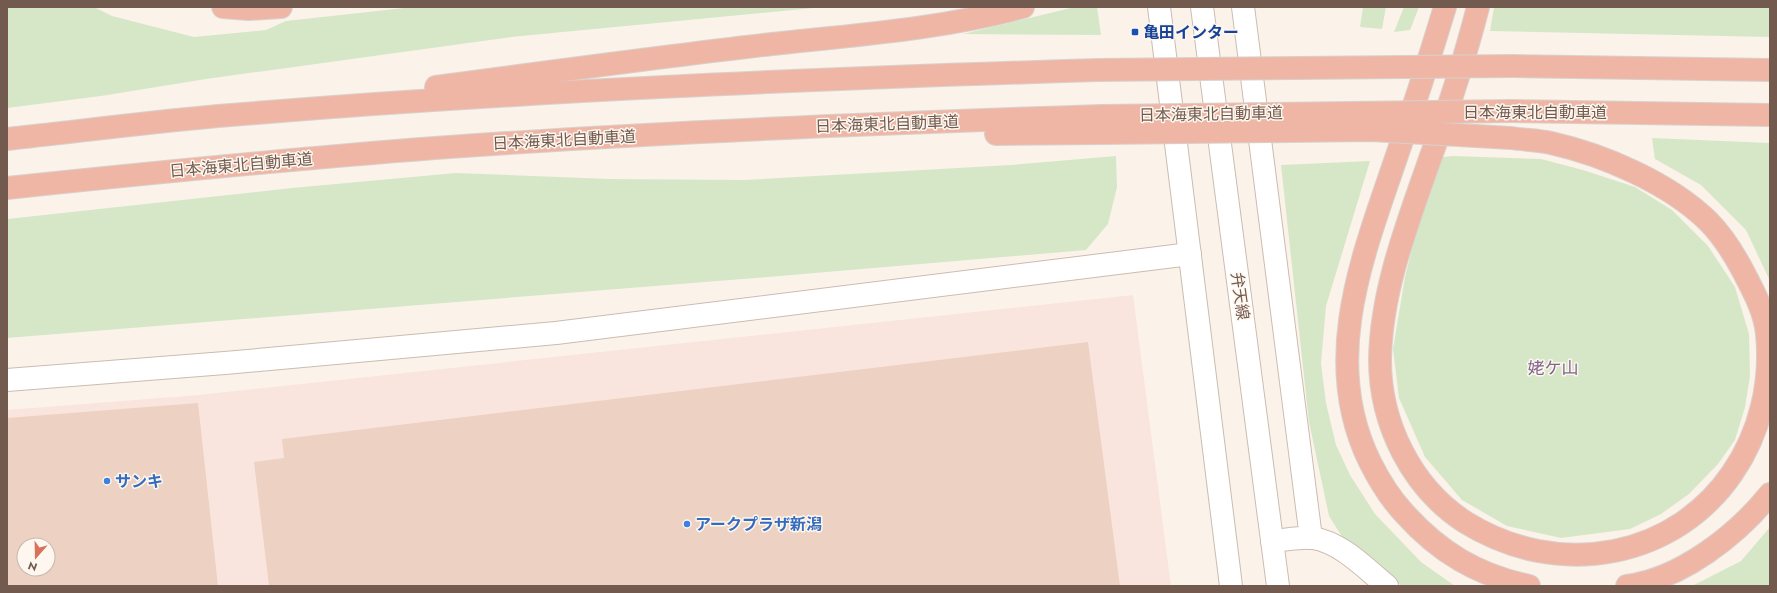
<svg xmlns="http://www.w3.org/2000/svg" width="1777" height="593" viewBox="0 0 1777 593" font-family="Jost,'Noto Sans JP',sans-serif">
  <style>
    .commercial { fill: #fae5de; fill-rule: evenodd }
    .green { fill: #d6e7c8 }
    .building { fill: #edd2c3; fill-rule: evenodd }
    .lines { fill: none; stroke-linecap: round; stroke-linejoin: round }
    .minor-casing { stroke: #ccbbb0; stroke-width: 24 }
    .tertiary-casing { stroke: #ccbbb0; stroke-width: 24 }
    .motorway-casing { stroke: #d8d1ce; stroke-width: 24 }
    .minor { stroke: #fff; stroke-width: 22 }
    .tertiary { stroke: #fff; stroke-width: 22 }
    .motorway { stroke: #efb6a6; stroke-width: 22 }
    .motorway-bridge-casing { stroke: #d8d1ce; stroke-width: 24; stroke-linecap: butt }
    .motorway-bridge { stroke: #efb6a6; stroke-width: 22 }
    .transit-dot { fill: #1a4fb4; stroke: #fdf7ef; stroke-width: 1.5 }
    .shop-dot { fill: #3f7fe0; stroke: #fdf7ef; stroke-width: 1.5 }
    .labels { text-anchor: middle; dominant-baseline: central; stroke-width: 3; stroke-linejoin: round; paint-order: stroke }
    .transit-label { font-size: 16px; font-weight: bold; fill: #164399; stroke: #fdf7ef; text-anchor: start }
    .street-label { font-size: 16px; fill: #735a4f; stroke: #fdf7ef }
    .shop-label { font-size: 16px; font-weight: bold; fill: #366cbe; stroke: #fdf7ef; text-anchor: start }
    .neighbourhood-label { font-size: 17px; fill: #80668e; stroke: #fdf7ef }
  </style>
  <rect width="100%" height="100%" fill="#fbf3e9"/>
  <path class="commercial" d="M1133 295 1171 586H7V410L198 395ZM24 545H48V569H24Z"/>
  <g class="green">
    <polygon points="7,7 94,7 112,16 194,37 266,30 286,21 413,7 824,7 511,37 206,79 101,96 7,108"/>
    <polygon points="1075,7 1097,7 1101,35 963,34"/>
    <polygon points="1363,7 1386,7 1382,29 1360,27"/>
    <polygon points="1404,7 1419,7 1410,30 1394,32"/>
    <polygon points="1494,7 1770,7 1770,37 1490,31"/>
    <polygon points="1652,138 1770,143 1770,281 1746,230 1701,185 1655,159"/>
    <polygon points="1116,156 1117,187 1108,224 1086,250 755,278 7,338 7,219 292,188 456,173 609,179 744,180 1011,165"/>
    <polygon points="1453,156 1541,159 1583,170 1635,187 1672,210 1708,246 1735,287 1749,334 1750,376 1745,407 1735,440 1718,464 1689,494 1661,514 1630,529 1561,538 1507,526 1462,500 1425,457 1399,398 1393,349 1405,277 1434,158"/>
    <polygon points="1370,161 1326,306 1321,363 1326,403 1336,445 1350,475 1375,514 1421,562 1455,586 1402,586 1348,546 1329,516 1309,422 1281,165"/>
    <polygon points="1770,527 1770,586 1692,586 1741,561"/>
  </g>
  <g class="building">
    <polygon points="1088,342 1120,586 269,586 254,462 284,458 282,439"/>
    <path d="M198 403 218 586H7V418ZM24 545H48V569H24Z"/>
  </g>
  <g class="lines">
    <defs>
      <g id="minor">
        <polyline points="1243,7 1311,538"/>
        <polyline points="7,380 225,363 556,333 1190,254"/>
        <path d="M1272 541C1285 540 1300 537 1313 538 1342 543 1365 568 1387 586"/>
      </g>
      <g id="tertiary">
        <polyline points="1159,7 1231,586"/>
        <polyline points="1202,7 1278,586"/>
      </g>
      <g id="motorway">
        <polyline points="223,7 249,9 281,7"/>
        <path d="M1445 7C1429 60 1412 112 1394 164 1361 260 1321 363 1370 462 1379 480 1390 498 1404 513 1439 552 1477 575 1529 586"/>
        <path d="M1478 7C1465 58 1449 107 1431 156 1408 222 1381 290 1380 360 1380 423 1411 487 1465 522 1510 550 1562 561 1614 551 1716 531 1777 435 1767 334 1765 312 1753 290 1743 271 1734 254 1722 235 1708 221 1669 183 1604 155 1551 143 1538 140 1524 140 1511 138"/>
        <polyline points="1513,66 1770,70"/>
        <path d="M436 87C548 72 660 57 772 44 856 35 942 29 1023 7"/>
        <polyline points="1512,111 1770,115"/>
        <polyline points="996,134 1103,133"/>
        <path d="M7 139C82 131 156 121 231 115 520 91 809 79 1098 70"/>
        <path d="M7 188C150 173 292 159 435 148 657 132 879 123 1101 116"/>
        <path d="M1627 586C1681 579 1737 535 1770 494"/>
      </g>
    </defs>
    <use href="#minor" class="minor-casing"/>
    <use href="#tertiary" class="tertiary-casing"/>
    <use href="#motorway" class="motorway-casing"/>
    <use href="#minor" class="minor"/>
    <use href="#tertiary" class="tertiary"/>
    <use href="#motorway" class="motorway"/>
    <defs>
      <g id="motorway-bridge">
        <polyline points="1098,70 1513,66"/>
        <polyline points="1101,116 1512,111"/>
        <polyline points="1103,133 1371,130 1511,138"/>
      </g>
    </defs>
    <use href="#motorway-bridge" class="motorway-bridge-casing"/>
    <use href="#motorway-bridge" class="motorway-bridge"/>
  </g>
  <rect class="transit-dot" x="1131" y="28" width="8" height="8" rx="2"/>
  <g class="shop-dot">
    <circle cx="107" cy="481" r="4"/>
    <circle cx="687" cy="524" r="4"/>
  </g>
  <g class="labels">
    <g class="transit-label">
      <text x="1143" y="32">亀田インター</text>
    </g>
    <g class="street-label">
      <text x="1535" y="112">日本海東北自動車道</text>
      <text transform="translate(1211 114) rotate(-1)">日本海東北自動車道</text>
      <text transform="translate(887 124) rotate(-2)">日本海東北自動車道</text>
      <text transform="translate(564 140) rotate(-3)">日本海東北自動車道</text>
      <text transform="translate(241 165) rotate(-5)">日本海東北自動車道</text>
      <text transform="translate(1240 296) rotate(82)">弁天線</text>
    </g>
    <g class="shop-label">
      <text x="115" y="481">サンキ</text>
      <text x="695" y="524">アークプラザ新潟</text>
    </g>
    <g class="neighbourhood-label">
      <text x="1553" y="368">姥ケ山</text>
    </g>
  </g>
  <rect width="1777" height="593" fill="none" stroke="#735a4f" stroke-width="16"/>
  <g transform="translate(36 557) rotate(200)"><circle r="19" fill="#fdf7ef" stroke="#c6b8af"/>
  <path d="M0-3L7 15L0 10L-7 15Z" fill="#d8725a"/>
  <text y="-6" font-size="11" font-weight="bold" text-anchor="middle" fill="#735a4f">N</text>
  </g>
</svg>
